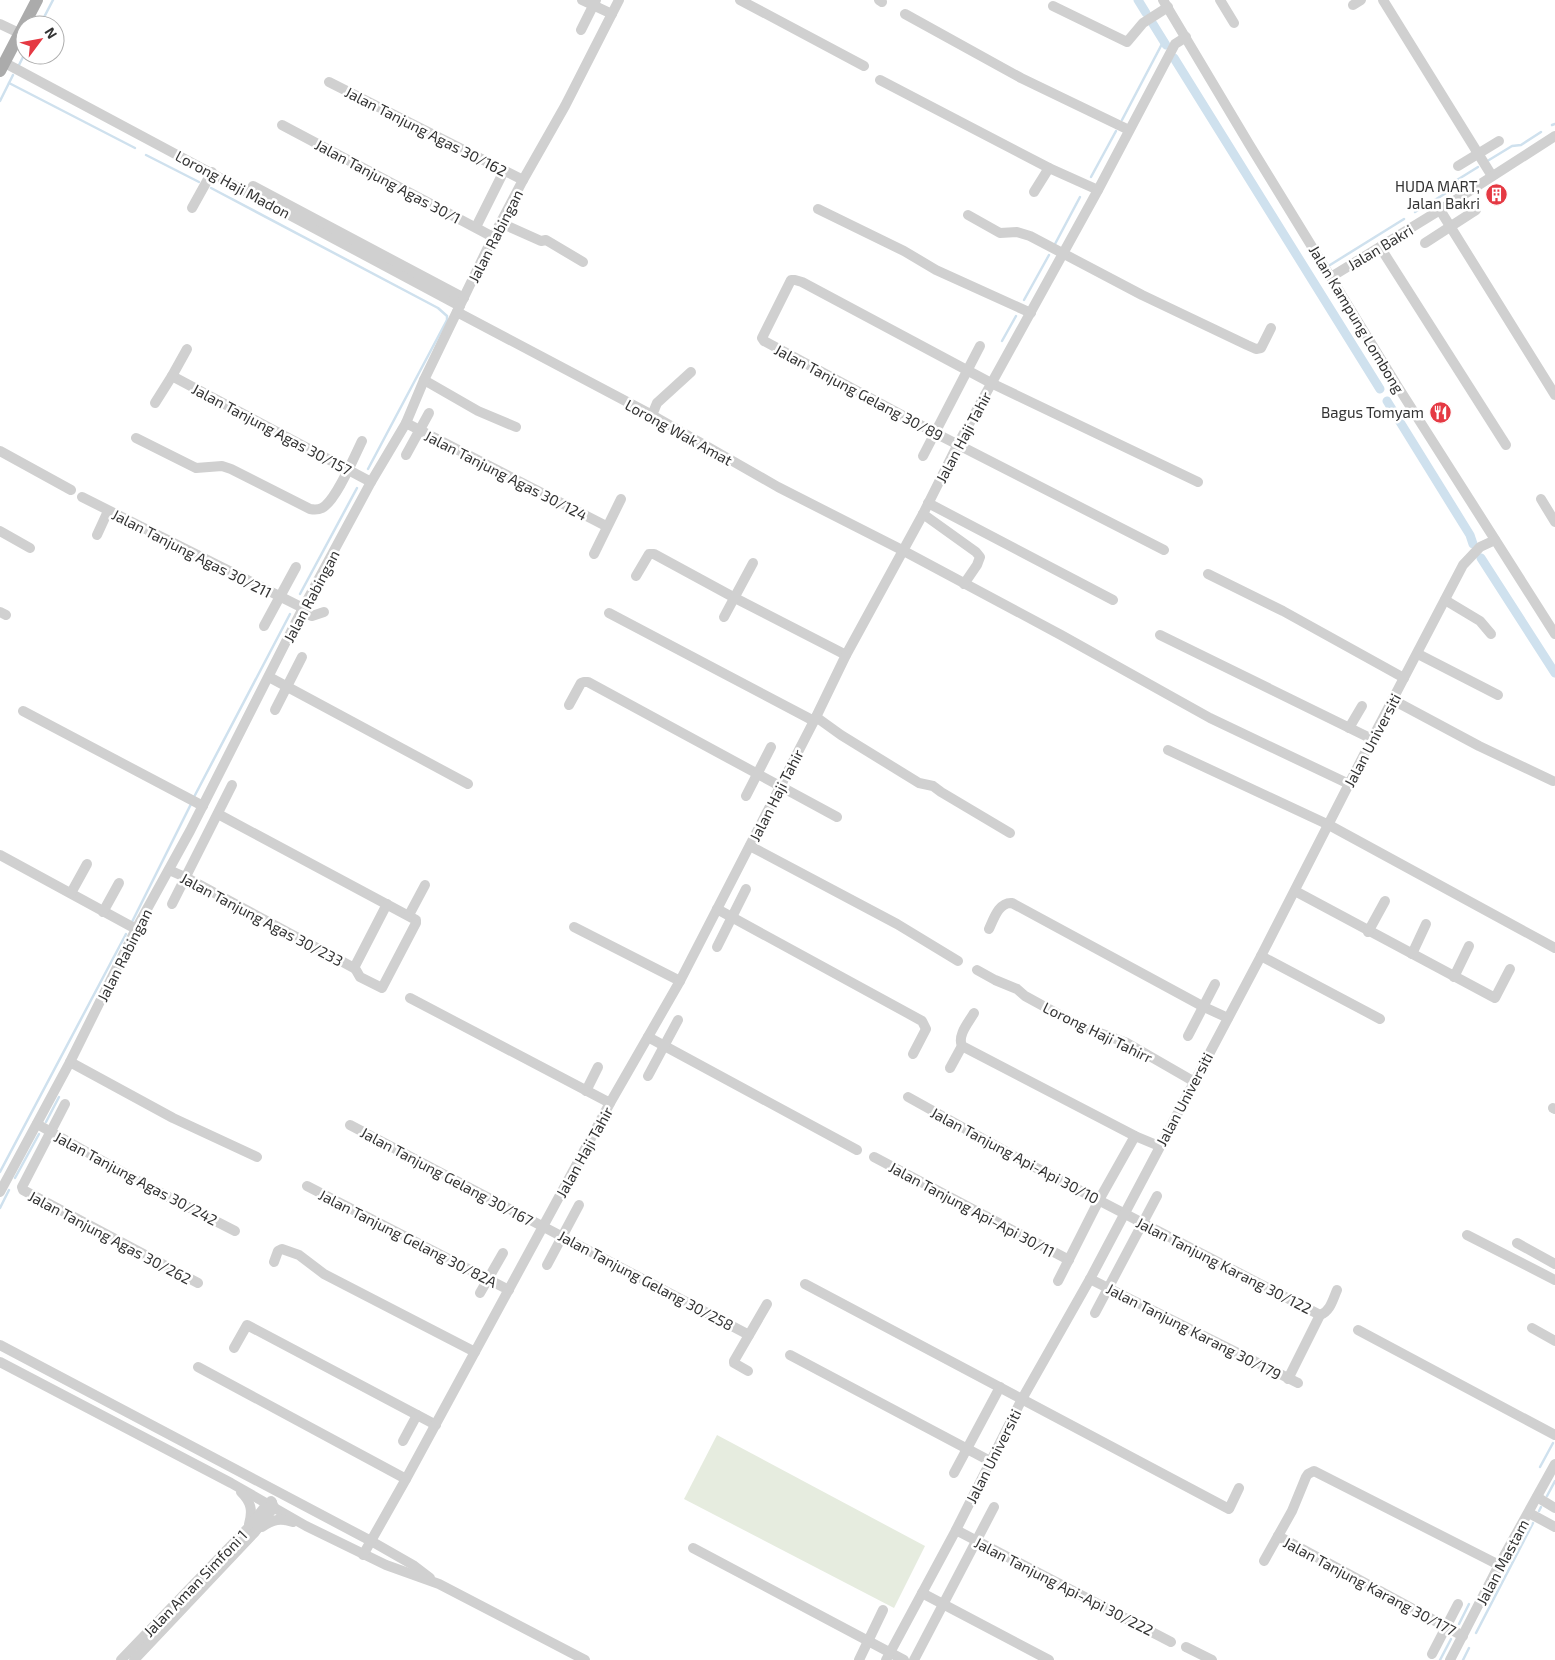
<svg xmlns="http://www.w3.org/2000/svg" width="1555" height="1660" viewBox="0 0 1555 1660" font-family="'Exo 2',sans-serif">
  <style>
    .green { fill: #e6ecdf }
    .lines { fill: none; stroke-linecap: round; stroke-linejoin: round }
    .stream { stroke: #cfe1ee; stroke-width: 2.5 }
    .canal { stroke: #cfe1ee; stroke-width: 9 }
    .minor { stroke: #d0d0d0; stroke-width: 10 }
    .major { stroke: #ababab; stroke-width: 12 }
    .labels { text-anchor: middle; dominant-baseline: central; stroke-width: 5; stroke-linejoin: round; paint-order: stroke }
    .street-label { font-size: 15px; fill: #333; stroke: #fff }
    .poi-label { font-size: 15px; fill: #333; stroke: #fff; text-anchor: end }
  </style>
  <rect width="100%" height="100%" fill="#fff"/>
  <polygon class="green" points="717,1435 925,1546 894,1608 684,1499"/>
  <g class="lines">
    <g class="stream">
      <polyline points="40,25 53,0"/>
      <polyline points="18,67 25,53"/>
      <polyline points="9,83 135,148"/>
      <polyline points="0,101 13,75"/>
      <polyline points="1122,120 1163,42"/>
      <polyline points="1552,125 1555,124"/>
      <polyline points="146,155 199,182"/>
      <polyline points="1489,160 1512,146 1521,145 1541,132"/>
      <polyline points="1091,177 1116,131"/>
      <polyline points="211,188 438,308 447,316 447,320 368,469"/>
      <polyline points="1415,212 1451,190 1457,180 1478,167"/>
      <polyline points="1055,244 1080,197"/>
      <polyline points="1330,265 1404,219"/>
      <polyline points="1024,300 1049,255"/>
      <polyline points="1002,341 1016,316"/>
      <polyline points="300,594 357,488"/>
      <polyline points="194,797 290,614"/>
      <polyline points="132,922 192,802"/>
      <polyline points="46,1122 59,1097"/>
      <polyline points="0,1172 126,934"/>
      <polyline points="15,1178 39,1134"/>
      <polyline points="0,1208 9,1190"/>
      <polyline points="1540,1467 1553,1443"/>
      <polyline points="1547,1496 1555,1481"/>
      <polyline points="1539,1511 1541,1507"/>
      <polyline points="1459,1624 1469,1604"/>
      <polyline points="1476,1633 1533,1523"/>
      <polyline points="1440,1660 1451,1639"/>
      <polyline points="1463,1660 1469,1648"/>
    </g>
    <g class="canal">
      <polyline points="1138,0 1146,13"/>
      <polyline points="1153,24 1166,45"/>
      <polyline points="1174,58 1380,389"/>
      <polyline points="1387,401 1470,535 1473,544"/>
      <polyline points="1481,558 1555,673"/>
    </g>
    <g class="minor">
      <polyline points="582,0 612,14"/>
      <polyline points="740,0 864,66"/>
      <polyline points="879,0 882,2"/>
      <polyline points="1163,0 1249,144 1398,387 1555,634"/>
      <polyline points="1220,0 1234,23"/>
      <polyline points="1383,0 1492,176"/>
      <polyline points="1353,5 1361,0"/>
      <polyline points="1053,6 1127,42 1143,23 1168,7"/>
      <polyline points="905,14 1021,78 1129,130"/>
      <polyline points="0,24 19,33"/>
      <polyline points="581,30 596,0"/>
      <polyline points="5,63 460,306"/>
      <polyline points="880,80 1049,168 1098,190"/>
      <polyline points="329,82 523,180"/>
      <polyline points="282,125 493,237"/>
      <polyline points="1458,166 1499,141"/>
      <polyline points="1034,192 1049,168"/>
      <polyline points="249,193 253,186 464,298"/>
      <polyline points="192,208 212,172"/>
      <polyline points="818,209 904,251 936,270 1031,313"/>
      <polyline points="1440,210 1555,395"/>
      <polyline points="968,215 1000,233 1017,232 1030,236 1142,295 1247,345 1256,349 1261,348 1271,328"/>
      <polyline points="501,223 541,241 546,240 583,262"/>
      <polyline points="476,227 504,171"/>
      <polyline points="1425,243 1476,210"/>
      <polyline points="1380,247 1506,445"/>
      <polyline points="1331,277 1440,210 1555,136"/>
      <polyline points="457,312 652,415 778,487 902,550 1061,635 1210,718 1349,784"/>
      <polyline points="172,376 371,482"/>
      <polyline points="424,380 478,411 516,427"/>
      <polyline points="155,403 172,376 187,349"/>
      <polyline points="652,415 657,403 691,372"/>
      <polyline points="406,423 606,526"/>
      <path d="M136 438 196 468 222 466 231 469 310 509C315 510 318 510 322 508 336 501 354 457 362 441"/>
      <polyline points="0,451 71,490"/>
      <polyline points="406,455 429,413"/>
      <polyline points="923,456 980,346"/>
      <polyline points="82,497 303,608"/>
      <polyline points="1541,499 1555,522"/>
      <polyline points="928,503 1113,600"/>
      <polyline points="923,514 976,552 980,557 977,565 964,584"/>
      <polyline points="0,531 30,548"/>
      <polyline points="97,535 108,511"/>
      <polyline points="1164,550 937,434 764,341 762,338 791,280 795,280 802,282 991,383 1198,482"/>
      <polyline points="594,554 621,499"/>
      <polyline points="1208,574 1283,611 1404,678"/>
      <polyline points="636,576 649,554 654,554 735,598 846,655"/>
      <polyline points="1445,600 1480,621 1491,634"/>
      <polyline points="0,612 6,615"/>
      <polyline points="301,612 312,616 324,612"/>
      <polyline points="609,613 814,721"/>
      <polyline points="724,617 753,563"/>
      <polyline points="264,626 296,567"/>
      <polyline points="1160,635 1372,739"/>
      <polyline points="1418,654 1498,695"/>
      <polyline points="269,677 468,784"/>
      <polyline points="1393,700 1479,746 1553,781"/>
      <polyline points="569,705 581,683 584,682 588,682 837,817"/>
      <polyline points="275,710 302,657"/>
      <polyline points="23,711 203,806"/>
      <polyline points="816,717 841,735 919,783 933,786 941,792 1010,833"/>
      <polyline points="1349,728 1362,706"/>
      <polyline points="1168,750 1329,825 1555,948"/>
      <polyline points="746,796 771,747"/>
      <polyline points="218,814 416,920 416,923 382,988 360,977 356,970"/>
      <polyline points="750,846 897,924 958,961"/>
      <polyline points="0,855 136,929"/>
      <polyline points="169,870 185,877 354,968 387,904"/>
      <polyline points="1295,891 1495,998 1510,969"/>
      <polyline points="71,893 87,864"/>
      <polyline points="172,904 232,785"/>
      <polyline points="717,909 922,1021 926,1029 913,1054"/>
      <polyline points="103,912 119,883"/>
      <polyline points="409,915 425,885"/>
      <polyline points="574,927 680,981"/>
      <path d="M989 929C994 918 999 902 1012 903L1204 1007 1228 1018"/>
      <polyline points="1368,932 1385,901"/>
      <polyline points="717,947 746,889"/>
      <polyline points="1412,954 1426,924"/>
      <polyline points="1261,956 1380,1019"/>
      <polyline points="977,970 995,980 1017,989 1025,996 1078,1025 1127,1043 1193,1081"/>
      <polyline points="1454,977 1469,946"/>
      <polyline points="410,998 610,1103"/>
      <path d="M974 1013C969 1022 957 1035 962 1046L1135 1136 1159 1146"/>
      <polyline points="1188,1036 1215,984"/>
      <polyline points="648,1037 857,1150"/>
      <polyline points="70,1062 173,1118 257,1157"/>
      <polyline points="950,1068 962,1046"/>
      <polyline points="648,1076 678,1020"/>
      <polyline points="586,1091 598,1067"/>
      <path d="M908 1097 1023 1161 1320 1315C1330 1312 1333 1299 1337 1290"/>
      <polyline points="65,1104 22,1187 23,1190 198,1283"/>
      <polyline points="1553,1108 1555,1109"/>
      <polyline points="37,1124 147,1186 235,1231"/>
      <polyline points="350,1125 749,1335"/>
      <polyline points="874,1157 1069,1260"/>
      <polyline points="307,1186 509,1290"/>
      <polyline points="0,1192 70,1062 136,929 190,831 303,608 371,482 406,423 424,380 493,237 523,180 565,106 619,0"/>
      <polyline points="1467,1235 1555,1280"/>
      <polyline points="1517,1243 1555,1264"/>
      <polyline points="274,1262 278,1251 282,1249 299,1255 324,1274 475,1352"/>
      <polyline points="547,1265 579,1205"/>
      <polyline points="1090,1279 1298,1383"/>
      <polyline points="1058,1281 1099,1200 1135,1136"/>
      <polyline points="805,1284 1229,1509 1239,1488"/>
      <polyline points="480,1293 503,1253"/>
      <polyline points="1095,1313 1157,1196"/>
      <polyline points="1532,1328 1555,1341"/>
      <polyline points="1358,1330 1555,1435"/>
      <polyline points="0,1345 371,1541 413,1565 430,1578"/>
      <polyline points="234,1348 247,1325 436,1425"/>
      <polyline points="790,1355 990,1461"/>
      <polyline points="0,1362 231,1483 306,1526 386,1565 439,1584 585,1660"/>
      <polyline points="198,1367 406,1479"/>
      <polyline points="748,1371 734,1363 734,1361 767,1304"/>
      <polyline points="1288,1379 1320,1315"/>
      <polyline points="403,1441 417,1415"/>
      <polyline points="954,1473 1000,1387"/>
      <path d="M241 1492C251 1502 253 1510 249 1524"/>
      <polyline points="1537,1497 1555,1508"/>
      <polyline points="1529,1513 1555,1527"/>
      <path d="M262 1527C273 1519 281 1518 293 1522"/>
      <polyline points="956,1530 1171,1642"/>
      <polyline points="1278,1536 1463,1636"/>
      <polyline points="693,1548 904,1660"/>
      <polyline points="363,1555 406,1479 610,1103 680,981 816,717 846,655 923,514 958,444 1098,190 1175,44 1186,37"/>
      <polyline points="1264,1561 1292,1511 1306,1477 1308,1474 1314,1471 1499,1565"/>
      <polyline points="922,1593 1049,1660"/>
      <polyline points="1186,1647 1212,1660"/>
      <polyline points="1432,1654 1458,1604"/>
      <polyline points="121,1660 247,1529 267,1504 272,1502"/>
      <polyline points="134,1660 255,1532 274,1507 271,1501"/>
      <polyline points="859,1660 883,1610"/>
      <polyline points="886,1660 956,1530 1022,1399 1090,1279 1261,956 1372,739 1463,565 1480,547 1495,540"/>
      <polyline points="914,1660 994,1507"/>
      <polyline points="1450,1660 1499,1565 1555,1464"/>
    </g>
    <polyline class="major" points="0,71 37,0"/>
  </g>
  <defs>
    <symbol id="building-disc" viewBox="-11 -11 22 22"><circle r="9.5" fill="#e53943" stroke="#fff"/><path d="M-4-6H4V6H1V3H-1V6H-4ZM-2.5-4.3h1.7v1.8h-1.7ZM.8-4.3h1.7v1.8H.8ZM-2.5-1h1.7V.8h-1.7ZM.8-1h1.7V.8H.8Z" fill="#fff"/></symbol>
    <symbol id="restaurant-disc" viewBox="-11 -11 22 22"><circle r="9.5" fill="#e53943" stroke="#fff"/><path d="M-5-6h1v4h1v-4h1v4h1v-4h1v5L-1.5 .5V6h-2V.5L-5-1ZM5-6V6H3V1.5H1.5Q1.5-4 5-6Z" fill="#fff"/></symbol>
  </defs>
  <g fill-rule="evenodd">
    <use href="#building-disc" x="1484" y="182" width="25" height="25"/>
    <use href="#restaurant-disc" x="1428" y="400" width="25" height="25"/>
  </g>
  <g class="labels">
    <g class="street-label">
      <text transform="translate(426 131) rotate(27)">Jalan Tanjung Agas 30/162</text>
      <text transform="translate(388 181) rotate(28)">Jalan Tanjung Agas 30/1</text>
      <text transform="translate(233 184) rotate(28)">Lorong Haji Madon</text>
      <text transform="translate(495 236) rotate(-63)">Jalan Rabingan</text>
      <text transform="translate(1380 247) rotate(-31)">Jalan Bakri</text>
      <text transform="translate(1357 319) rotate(59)">Jalan Kampung Lombong</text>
      <text transform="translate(859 392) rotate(28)">Jalan Tanjung Gelang 30/89</text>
      <text transform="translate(272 429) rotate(28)">Jalan Tanjung Agas 30/157</text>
      <text transform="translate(679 432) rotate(29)">Lorong Wak Amat</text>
      <text transform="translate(963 437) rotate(-62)">Jalan Haji Tahir</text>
      <text transform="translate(506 475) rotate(27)">Jalan Tanjung Agas 30/124</text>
      <text transform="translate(192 553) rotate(27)">Jalan Tanjung Agas 30/211</text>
      <text transform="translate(311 596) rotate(-62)">Jalan Rabingan</text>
      <text transform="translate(1372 740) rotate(-62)">Jalan Universiti</text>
      <text transform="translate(776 795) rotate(-63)">Jalan Haji Tahir</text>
      <text transform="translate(262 919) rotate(28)">Jalan Tanjung Agas 30/233</text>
      <text transform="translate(124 955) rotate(-63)">Jalan Rabingan</text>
      <text transform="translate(1098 1032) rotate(26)">Lorong Haji Tahirr</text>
      <text transform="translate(1184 1099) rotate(-62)">Jalan Universiti</text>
      <text transform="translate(584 1152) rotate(-61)">Jalan Haji Tahir</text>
      <text transform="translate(1015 1155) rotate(28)">Jalan Tanjung Api-Api 30/10</text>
      <text transform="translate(447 1176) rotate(28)">Jalan Tanjung Gelang 30/167</text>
      <text transform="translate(136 1178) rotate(28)">Jalan Tanjung Agas 30/242</text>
      <text transform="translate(972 1209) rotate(28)">Jalan Tanjung Api-Api 30/11</text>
      <text transform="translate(110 1237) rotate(28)">Jalan Tanjung Agas 30/262</text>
      <text transform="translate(408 1238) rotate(27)">Jalan Tanjung Gelang 30/82A</text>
      <text transform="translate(1224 1265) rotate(27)">Jalan Tanjung Karang 30/122</text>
      <text transform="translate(646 1280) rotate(28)">Jalan Tanjung Gelang 30/258</text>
      <text transform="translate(1194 1331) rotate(27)">Jalan Tanjung Karang 30/179</text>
      <text transform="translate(993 1456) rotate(-63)">Jalan Universiti</text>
      <text transform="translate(1502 1562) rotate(-62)">Jalan Mastam</text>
      <text transform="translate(195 1583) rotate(-46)">Jalan Aman Simfoni 1</text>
      <text transform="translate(1064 1586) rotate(27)">Jalan Tanjung Api-Api 30/222</text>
      <text transform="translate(1370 1586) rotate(28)">Jalan Tanjung Karang 30/177</text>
    </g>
    <g class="poi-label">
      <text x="1480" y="186">HUDA MART,<tspan x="1480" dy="17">Jalan Bakri</tspan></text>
      <text x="1424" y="412">Bagus Tomyam</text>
    </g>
  </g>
  <g transform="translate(40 40) rotate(58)"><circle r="24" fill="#ffffff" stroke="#adadad"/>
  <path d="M0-4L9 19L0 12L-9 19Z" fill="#e53943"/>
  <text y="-8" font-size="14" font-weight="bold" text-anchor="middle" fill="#333333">N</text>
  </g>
</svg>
